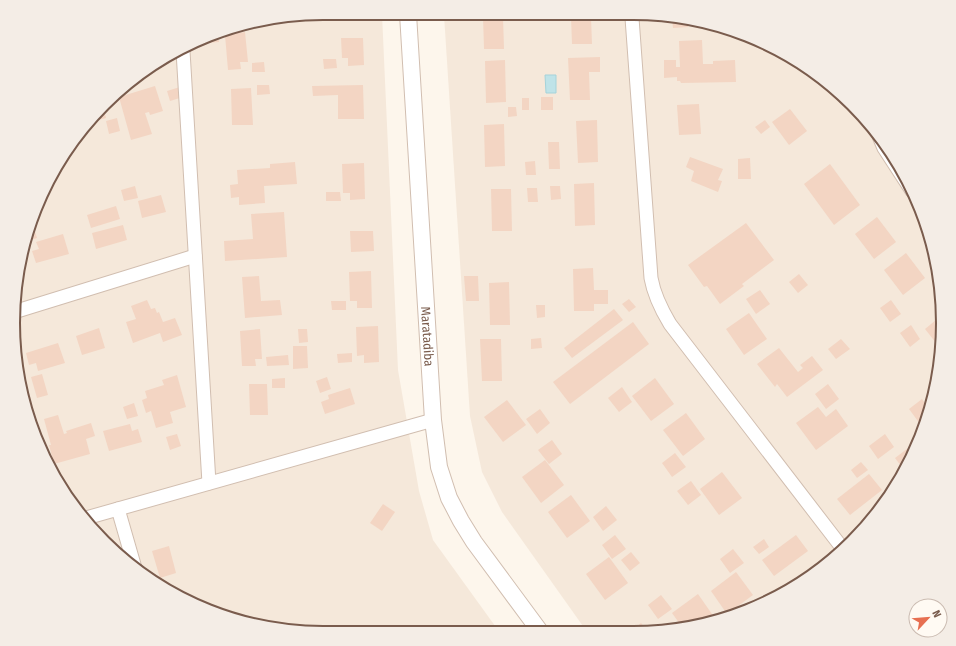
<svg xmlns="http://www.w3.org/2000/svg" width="956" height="646" viewBox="0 0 956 646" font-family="'Fira Sans Condensed',sans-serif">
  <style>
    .residential { fill: #f5e8da }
    .water { fill: #bfe3e8; stroke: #a5d3da }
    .building { fill: #f3d5c3 }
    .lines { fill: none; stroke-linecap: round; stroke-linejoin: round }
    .minor-casing { stroke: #d1beb0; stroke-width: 15 }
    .tertiary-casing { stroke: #d1beb0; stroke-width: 18 }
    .minor { stroke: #fff; stroke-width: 13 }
    .tertiary { stroke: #fff; stroke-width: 16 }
    .labels { text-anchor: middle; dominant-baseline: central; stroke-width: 4; stroke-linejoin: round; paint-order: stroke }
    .street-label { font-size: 13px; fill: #7a5c4d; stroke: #fffaf3 }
    .rim { fill: none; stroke: #7a5c4d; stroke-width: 2 }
  </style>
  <rect width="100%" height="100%" fill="#fdf6ec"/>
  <g class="residential">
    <polygon points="323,13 382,14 398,370 419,491 433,540 498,630 323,633 262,627 204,609 151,581 104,542 45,460 19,383 16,283 37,204 90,119 151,65 243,24"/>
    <polygon points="444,15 693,19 770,45 852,104 891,151 919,205 937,263 943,323 937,384 919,442 891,495 852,542 770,601 693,627 585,629 502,512 482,472 470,416"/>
  </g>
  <polygon class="water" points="545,75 556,75 556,93 546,93"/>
  <g class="building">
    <polygon points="483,16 503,16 504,49 484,49"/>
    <polygon points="571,17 591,17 592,44 572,44"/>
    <polygon points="672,19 688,19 688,27 673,28"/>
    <polygon points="245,32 248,62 240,62 241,69 228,70 225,35"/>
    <polygon points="218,35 219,42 207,43 207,40"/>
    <polygon points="341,38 363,38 364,65 348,66 348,58 342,58"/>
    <polygon points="702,40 703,64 713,64 713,61 735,60 736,82 681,83 680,81 677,81 677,77 664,78 664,60 676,60 676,67 680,67 679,41"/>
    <polygon points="600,57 600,72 589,72 590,100 570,100 568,58"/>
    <polygon points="323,59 336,59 337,68 324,69"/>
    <polygon points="505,60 506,102 486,103 485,61"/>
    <polygon points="264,62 265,72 252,72 252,63"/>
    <polygon points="257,85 269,85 270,94 257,95"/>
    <polygon points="363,85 364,119 338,119 338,95 313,96 312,86"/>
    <polygon points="155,86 163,111 150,115 149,112 145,113 152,134 131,140 119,97"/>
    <polygon points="180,87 183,97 170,101 167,91"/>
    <polygon points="251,88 253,125 232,125 231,89"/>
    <rect x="541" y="97" width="12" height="13"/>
    <rect x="522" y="98" width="7" height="12"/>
    <polygon points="108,102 110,108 104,110 106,118 87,123 90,119"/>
    <polygon points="699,104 701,134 679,135 677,105"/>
    <polygon points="508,107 516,107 517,116 508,117"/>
    <polygon points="790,109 807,131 789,145 772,122"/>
    <polygon points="117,118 120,131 109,134 106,121"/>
    <polygon points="597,120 598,162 578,163 576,121"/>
    <polygon points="765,120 770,127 761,134 755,127"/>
    <polygon points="504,124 505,166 485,167 484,125"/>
    <polygon points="548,142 559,142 560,169 549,169"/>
    <polygon points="690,157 723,169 718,180 722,181 718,192 691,181 694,171 686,167"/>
    <polygon points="750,158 751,179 738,179 738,159"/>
    <polygon points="535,161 536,175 526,175 525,162"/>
    <polygon points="295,162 297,184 264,186 265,203 239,205 239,197 231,198 230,185 238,184 237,170 270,168 270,164"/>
    <polygon points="364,163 365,199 350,200 350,193 343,193 342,164"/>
    <polygon points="830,164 860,205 834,225 804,184"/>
    <polygon points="594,183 595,225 575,226 574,184"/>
    <polygon points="135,186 138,198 124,201 121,190"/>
    <polygon points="550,186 560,186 561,199 551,200"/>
    <polygon points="527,188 537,188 538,202 528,202"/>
    <polygon points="491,189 511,189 512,231 492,231"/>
    <polygon points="326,192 340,192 341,201 326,201"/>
    <polygon points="161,195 166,212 142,218 138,201"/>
    <polygon points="116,206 120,219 91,228 87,215"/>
    <polygon points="284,212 287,257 225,261 224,241 253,239 251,214"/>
    <polygon points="877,217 896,242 874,259 855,234"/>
    <polygon points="746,223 774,260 742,284 744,286 720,304 707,286 704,287 688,265"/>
    <polygon points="33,225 37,238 27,241 31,226"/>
    <polygon points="123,225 127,240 96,249 92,233"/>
    <polygon points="350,231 373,231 374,251 351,252"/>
    <polygon points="63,234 69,254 36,263 32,251 39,249 36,242"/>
    <polygon points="906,253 925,278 903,295 884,270"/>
    <polygon points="21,262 25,273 18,276 18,274"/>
    <polygon points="593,268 594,290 608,290 608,304 594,304 594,311 574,311 573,269"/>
    <polygon points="371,271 372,308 357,308 357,301 350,301 349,272"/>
    <polygon points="799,274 808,285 798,293 789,282"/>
    <polygon points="259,276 261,301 280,300 282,315 245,318 242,277"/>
    <polygon points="464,276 478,276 479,301 466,301"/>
    <polygon points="509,282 510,325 490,325 489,283"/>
    <polygon points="760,290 770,304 756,314 746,299"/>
    <polygon points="629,299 636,307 629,312 622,304"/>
    <polygon points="147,300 151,309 155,308 157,313 159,312 163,322 175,318 182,335 163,342 160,333 133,343 126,322 136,319 131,306"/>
    <polygon points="891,300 901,314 890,322 880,308"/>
    <polygon points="331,301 346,301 346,310 332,310"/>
    <polygon points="536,305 545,305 545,317 537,318"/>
    <polygon points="614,309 623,320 572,358 564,348"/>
    <polygon points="749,313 767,339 744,355 726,329"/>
    <polygon points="942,315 943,323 940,348 925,329"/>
    <polygon points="633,322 649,344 570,404 553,382"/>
    <polygon points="911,325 920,339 910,347 900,333"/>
    <polygon points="378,326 379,362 364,363 364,355 357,356 356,327"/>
    <polygon points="99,328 105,348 82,355 76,336"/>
    <polygon points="260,329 262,359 255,359 256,366 242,366 240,331"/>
    <polygon points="298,329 307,329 308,342 299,343"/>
    <polygon points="541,338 542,348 531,349 531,339"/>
    <polygon points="480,339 501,339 502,381 482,381"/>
    <polygon points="841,339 850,349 836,359 828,349"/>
    <polygon points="58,343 65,363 38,371 36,363 29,365 26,353"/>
    <polygon points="293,346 307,346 308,368 293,369"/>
    <polygon points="779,348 798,372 803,368 800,365 812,356 823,370 787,397 777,384 775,387 757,364"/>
    <polygon points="352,353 352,362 338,363 337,354"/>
    <polygon points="288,355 289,365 267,366 266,357"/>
    <polygon points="42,374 48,395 37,398 31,377"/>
    <polygon points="177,375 186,407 170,412 173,423 156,428 151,411 146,413 142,400 147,398 145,391 164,385 162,380"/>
    <polygon points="19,377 23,391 22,391 19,383"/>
    <polygon points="327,377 331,389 320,393 316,381"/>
    <polygon points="285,378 285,388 272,388 272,379"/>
    <polygon points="655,378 674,404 651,421 632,396"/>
    <polygon points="937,380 937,384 935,390 931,385"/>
    <polygon points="249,384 267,384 268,415 250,415"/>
    <polygon points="828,384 839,399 826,409 815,394"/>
    <polygon points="622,387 632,402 619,412 608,398"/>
    <polygon points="350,388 355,404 325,414 321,402 329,399 328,395"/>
    <polygon points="922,399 929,409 923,428 909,409"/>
    <polygon points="507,400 526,425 503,442 484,417"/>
    <polygon points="134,403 138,416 127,419 123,407"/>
    <polygon points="818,407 826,417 836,409 848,426 816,450 796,423"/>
    <polygon points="540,409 550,423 537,434 526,419"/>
    <polygon points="686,413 705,439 683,456 663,430"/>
    <polygon points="58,415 64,434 67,433 66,431 91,423 95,436 86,439 90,454 54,464 49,445 51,445 44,419"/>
    <polygon points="130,424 132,431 138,429 142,442 109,451 103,431"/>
    <polygon points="177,434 181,446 170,450 166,437"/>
    <polygon points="885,434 894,447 878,459 869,446"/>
    <polygon points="920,439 919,442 904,470 895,458"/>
    <polygon points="552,440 562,454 549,464 538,450"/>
    <polygon points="675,453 686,467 672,477 662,463"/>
    <polygon points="545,460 564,485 541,503 522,477"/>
    <polygon points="861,462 868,470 857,478 851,470"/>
    <polygon points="722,472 742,498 719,515 700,489"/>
    <polygon points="869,474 882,490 850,515 837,499"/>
    <polygon points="691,481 701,495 688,505 677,491"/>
    <polygon points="571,495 590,521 567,538 548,512"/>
    <polygon points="383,504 395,512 382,531 370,523"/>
    <polygon points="606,506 617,520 603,531 593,517"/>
    <polygon points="615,535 626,549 612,559 602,545"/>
    <polygon points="796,535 808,551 774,576 762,560"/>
    <polygon points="764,539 769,547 759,554 753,547"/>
    <polygon points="169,546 176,573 160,578 152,551"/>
    <polygon points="733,549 744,563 730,573 720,559"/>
    <polygon points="631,552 640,563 630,571 621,560"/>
    <polygon points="609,557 628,583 605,600 586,574"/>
    <polygon points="736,572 753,595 727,614 711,591"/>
    <polygon points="698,594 714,617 707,622 693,627 682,627 672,613"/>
    <polygon points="661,595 672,609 658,619 648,605"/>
    <polygon points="641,623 645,628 635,628"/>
  </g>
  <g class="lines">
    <defs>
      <g id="minor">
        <path d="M632 18 651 278C654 295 661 309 670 324L843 549"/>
        <polyline points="183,51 209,483"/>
        <polyline points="879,136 884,148 912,191"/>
        <polyline points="17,311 195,256"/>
        <polyline points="118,509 135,568"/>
        <polyline points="86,518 433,420"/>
      </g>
      <g id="tertiary">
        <path id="s1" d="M408 14 433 420 439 467 449 498 461 521 474 542 539 630"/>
      </g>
    </defs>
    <use href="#minor" class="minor-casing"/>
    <use href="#tertiary" class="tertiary-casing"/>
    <use href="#minor" class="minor"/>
    <use href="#tertiary" class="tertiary"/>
  </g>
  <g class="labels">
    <g class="street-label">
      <text stroke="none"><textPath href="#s1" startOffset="323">Maratadiba</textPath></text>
    </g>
  </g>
  <path d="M0 0H956V646H0ZM323 20H633A303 303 0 0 1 936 323V323A303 303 0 0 1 633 626H323A303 303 0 0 1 20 323V323A303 303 0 0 1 323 20Z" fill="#f4ede6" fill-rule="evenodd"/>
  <path class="rim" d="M323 20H633A303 303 0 0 1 936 323V323A303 303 0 0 1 633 626H323A303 303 0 0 1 20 323V323A303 303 0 0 1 323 20Z"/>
  <g transform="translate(928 618) rotate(64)"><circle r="19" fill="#fffaf3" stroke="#cabbb1"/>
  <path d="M0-3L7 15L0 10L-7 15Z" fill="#e76f51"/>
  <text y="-6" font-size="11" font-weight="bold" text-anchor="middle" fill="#7a5c4d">N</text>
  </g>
</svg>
